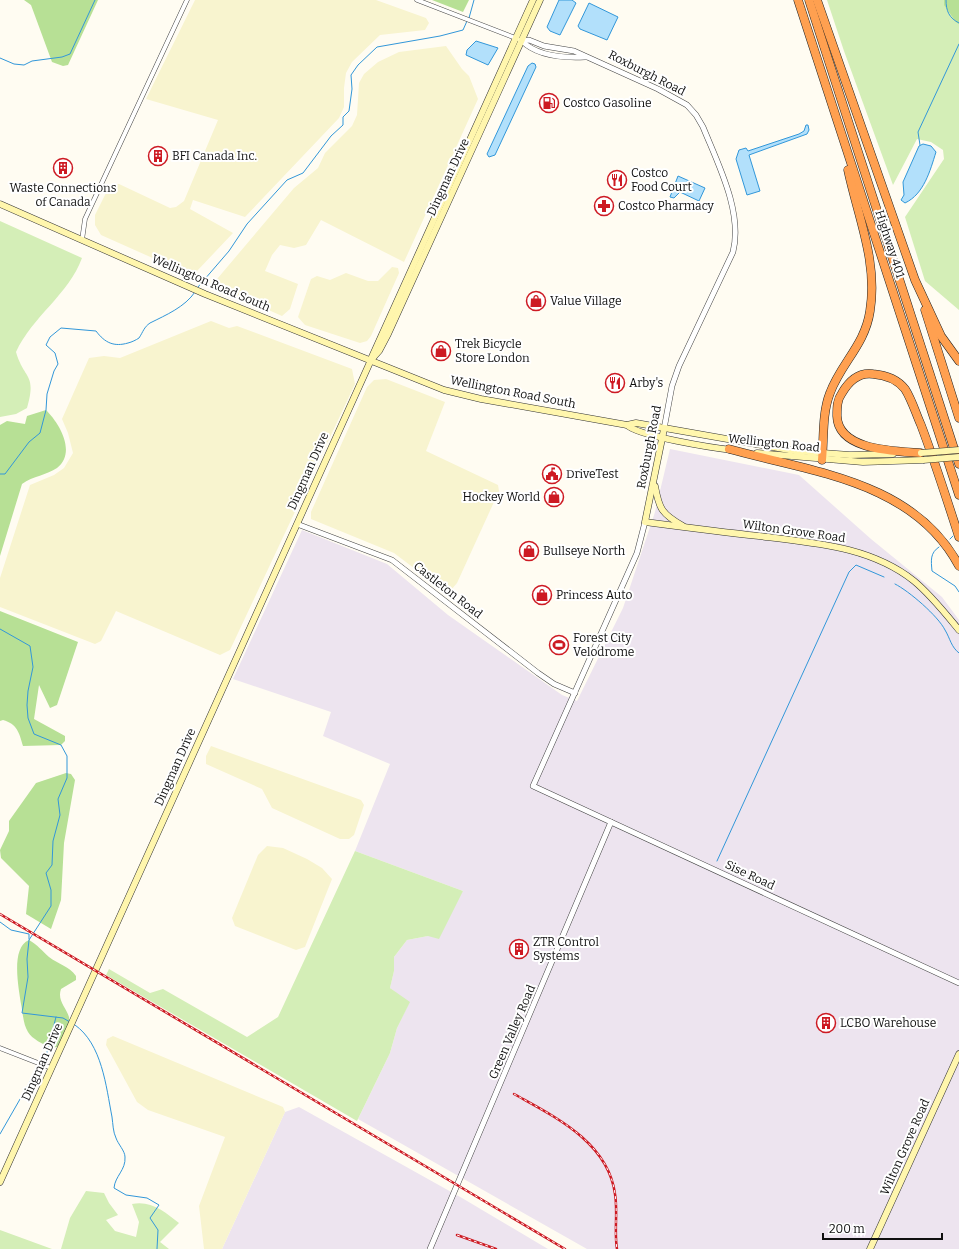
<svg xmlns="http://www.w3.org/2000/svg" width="959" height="1249" viewBox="0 0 959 1249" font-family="Bitter,serif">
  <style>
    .industrial { fill: #ede4ef }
    .farmland { fill: #f8f4cf }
    .green { fill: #d4eeb7 }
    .forest { fill: #b7e095 }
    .water { fill: #b2e0fb; stroke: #3297d9 }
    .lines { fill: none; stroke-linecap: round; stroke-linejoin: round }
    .stream { stroke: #3297d9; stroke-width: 1 }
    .minor-casing { stroke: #434343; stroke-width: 5 }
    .tertiary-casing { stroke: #434343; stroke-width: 6 }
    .secondary-casing { stroke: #323232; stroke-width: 7 }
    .motorway-casing { stroke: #212121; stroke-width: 9 }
    .minor { stroke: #fff; stroke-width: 4 }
    .tertiary { stroke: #fff; stroke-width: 5 }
    .secondary { stroke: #fff6ad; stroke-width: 6 }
    .motorway { stroke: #ffa050; stroke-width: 8 }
    .rail-casing { stroke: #cd1a23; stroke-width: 2.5 }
    .rail { stroke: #fff; stroke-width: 1; stroke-dasharray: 3; stroke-linecap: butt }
    .secondary-bridge-casing { stroke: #323232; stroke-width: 7; stroke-linecap: butt }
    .secondary-bridge { stroke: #fff6ad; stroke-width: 6 }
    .labels { text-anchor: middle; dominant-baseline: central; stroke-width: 4; stroke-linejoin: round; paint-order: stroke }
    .street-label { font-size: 12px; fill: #101010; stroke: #fff }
    .poi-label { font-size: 12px; fill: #101010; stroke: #fff; text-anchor: start }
  </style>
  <rect width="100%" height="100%" fill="#fffcf2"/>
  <g class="industrial">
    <polygon points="670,449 799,475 871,539 942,597 959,620 959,1249 587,1249 358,1119 390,1053 397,1028 409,1003 390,988 394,971 394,957 407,940 428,936 463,891 355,851 390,764 323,736 331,712 233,679 302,530 387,564 448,615 562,695 577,701 623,608 655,512"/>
    <polygon points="299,1107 462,1198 548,1249 222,1249 285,1112"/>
  </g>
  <g class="farmland">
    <polygon points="195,0 376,0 426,18 429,23 425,30 380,35 352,62 346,73 344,88 344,107 339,118 245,217 193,200 190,209 233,233 197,271 184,272 101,235 95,225 95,215 110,185 119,184 170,208 176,207 184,201 218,120 146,99"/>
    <polygon points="446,46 462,69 469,76 478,99 404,262 321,220 306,245 294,248 280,245 272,255 265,271 298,284 290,309 282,316 212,285 294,188 318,168 325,153 352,126 357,115 359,83 364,74 378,62 399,52"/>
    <polygon points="392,267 398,268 399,273 371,336 367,341 360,343 305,325 298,317 311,279 317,276 330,280 346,273 368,281 378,281"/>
    <polygon points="211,321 229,328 237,326 352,369 355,384 230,650 220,655 116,611 101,641 95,644 0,607 0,578 30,485 54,475 64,468 73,453 68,433 62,419 89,358 104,356 120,358"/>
    <polygon points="386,379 445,402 426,451 498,485 499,491 457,583 451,590 443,590 394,553 311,519 311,512 367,387 374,380"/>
    <polygon points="211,746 361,800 364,805 354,835 349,839 340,839 272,808 262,789 206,764 206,756"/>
    <polygon points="267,846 283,848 307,859 322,868 332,879 305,947 296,950 235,926 232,918 258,855"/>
    <polygon points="113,1036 283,1107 285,1112 222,1249 204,1249 199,1206 225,1137 148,1110 137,1102 106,1045 107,1039"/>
  </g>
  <g class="green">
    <polygon points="827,0 959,0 959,310 925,281 905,217 944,159 943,150 931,142 917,139 893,185 844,51"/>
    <path d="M0 221 82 258C69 294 32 317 16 352 24 380 37 373 27 408L16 414 0 417Z"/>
    <polygon points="355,851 463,891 439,939 428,936 407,940 394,957 394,971 390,988 410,1002 397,1028 390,1053 357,1121 106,975 109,969 150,993 163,989 247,1037 278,1017"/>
    <path d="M86 1191 104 1193 109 1203 118 1215 106 1220 115 1231 136 1237 139 1222 132 1204C151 1200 165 1212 179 1223L160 1242 169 1249H61L70 1218Z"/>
    <polygon points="0,1230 52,1249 0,1249"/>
  </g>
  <g class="forest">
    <polygon points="24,0 98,0 68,65 63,66 52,62 31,5"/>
    <polygon points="432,0 469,0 463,12"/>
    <polygon points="944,0 959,0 959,24 956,22 944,5"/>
    <path d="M46 410C59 423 77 452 57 468 47 475 33 476 22 484L0 556V425L7 421 25 424 27 416Z"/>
    <path d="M0 611 78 642 57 705 50 708 39 685 34 719 65 736V741L61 745 23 746C19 732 17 724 3 720L0 721Z"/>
    <polygon points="66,773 71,774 75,780 64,843 61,900 51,929 26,914 29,886 1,858 0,850 9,831 9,821 36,783"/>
    <path d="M29 940C38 945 42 951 49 957 58 964 69 966 76 976V980L61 989C57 1001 66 1007 69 1017 71 1027 62 1039 57 1047L51 1048C43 1044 32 1039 28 1032 23 1024 23 1013 21 1004 19 989 10 948 29 940Z"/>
  </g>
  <g class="water">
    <polygon points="559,0 572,0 576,3 560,35 550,31 547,27"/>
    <polygon points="589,3 618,17 607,40 580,29 578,26"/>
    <polygon points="476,41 498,48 488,65 466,55 467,50"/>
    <polygon points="532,63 535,64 536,67 495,155 489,157 487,154 528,66"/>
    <polygon points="806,125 808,125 809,130 807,134 749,155 760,191 747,195 736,159 739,150 746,148 748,151 799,134 804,131"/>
    <path d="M923 144 931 146 936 152C930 171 924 194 905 203L901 200 904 195 903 182 919 146Z"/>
    <polygon points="678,176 705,188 699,201 680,192 674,198 670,197"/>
  </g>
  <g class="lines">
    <g class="stream">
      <path d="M946 0C946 11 949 18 959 23"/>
      <polyline points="469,18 474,0"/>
      <polyline points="0,58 14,64 24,65 32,61 62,57 70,54 95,0"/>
      <polyline points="920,145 918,132 959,44"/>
      <polyline points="198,287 229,251 247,224 287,180 303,173 331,136 343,125 343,117 349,111 352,89 351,75 358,65 377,47 440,36 463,30 467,21"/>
      <path d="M0 474H5L29 442 40 433 46 410 47 394 54 371 58 364 55 353 46 345 50 337 61 328 96 331C105 343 114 347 128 343 132 342 136 340 139 338 143 332 144 327 150 323 166 315 185 307 195 292"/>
      <polyline points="950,539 953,536"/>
      <path d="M939 547C930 553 931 560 932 571L955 586 959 592"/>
      <path d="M895 584C909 591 938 616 945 630 950 638 951 647 959 653"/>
      <polyline points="0,629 30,646 33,667 28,691 27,705 28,718 34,734 61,745 67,756 67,778 58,799 60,815 53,841 52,865 46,873 51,890 51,906 29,940 27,959 28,977 22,1013 63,1018 70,1022"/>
      <polyline points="717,861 849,572 856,565 884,577"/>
      <polyline points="0,922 11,930 29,934 29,939"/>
      <path d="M75 1025C102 1044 106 1086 112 1117 113 1124 113 1132 116 1138 118 1144 125 1151 125 1157 126 1170 115 1176 114 1188L126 1195 147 1198 159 1205 150 1218 158 1230 157 1249"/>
      <polyline points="44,1064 56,1017"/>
      <polyline points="0,1134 31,1080 43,1067"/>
    </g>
    <defs>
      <g id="minor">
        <polyline points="417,0 518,39"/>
        <polyline points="82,240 85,219 187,0"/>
        <polyline points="0,1048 51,1068"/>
      </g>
      <g id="tertiary">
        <path d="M522 41 529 40 544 46 574 51 658 89 687 105 696 115 703 127C718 164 743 212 733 252L679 366 672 386 664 429"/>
        <path d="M522 41C537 56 565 58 585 57"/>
        <polyline points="645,522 637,553 533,786 959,983"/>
        <polyline points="297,524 392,560 538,673 554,684 575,693"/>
        <polyline points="430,1249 611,822"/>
      </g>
      <g id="secondary">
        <polyline points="0,204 205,294 444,390 481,399 627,425 636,423 795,451 850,455 893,454"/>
        <polyline points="371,359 533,0"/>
        <path d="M627 425C637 436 714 448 732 450"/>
        <path d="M664 429 645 522C683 527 721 532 759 536 813 543 870 546 914 581 931 595 945 613 959 630"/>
        <polyline points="757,453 863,462 923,460"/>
        <path d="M655 486C659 509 662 514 683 526"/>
        <polyline points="0,1182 371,360 379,351 388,334 540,0"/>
        <polyline points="870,1249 959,1054"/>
      </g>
      <g id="motorway">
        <polyline points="798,0 959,495"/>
        <polyline points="809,0 959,464"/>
        <polyline points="817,0 915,280 941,336 959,361"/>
        <polyline points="925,310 959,418"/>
        <path d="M729 449C812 472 914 481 959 566"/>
        <path d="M921 453C896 451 838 451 837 416 837 407 837 400 842 393 849 381 859 372 873 374 886 375 897 379 905 389 912 400 916 414 921 425 935 462 947 500 959 537"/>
        <path d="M822 460C824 438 822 413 830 393 841 363 865 345 870 311 878 262 858 217 848 170"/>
      </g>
    </defs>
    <use href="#minor" class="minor-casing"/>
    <use href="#tertiary" class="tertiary-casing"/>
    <use href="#secondary" class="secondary-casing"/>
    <use href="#motorway" class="motorway-casing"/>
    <use href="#minor" class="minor"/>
    <use href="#tertiary" class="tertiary"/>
    <use href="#secondary" class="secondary"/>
    <use href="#motorway" class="motorway"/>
    <defs>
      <g id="rail">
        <polyline points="0,914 565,1249"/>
        <path d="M514 1094C555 1117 608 1142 615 1194 618 1212 614 1231 617 1249"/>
        <polyline points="457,1235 496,1249"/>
      </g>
    </defs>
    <use href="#rail" class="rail-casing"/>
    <use href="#rail" class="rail"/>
    <defs>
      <g id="secondary-bridge">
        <polyline points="921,453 959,450"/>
        <polyline points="923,460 959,457"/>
      </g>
    </defs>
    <use href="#secondary-bridge" class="secondary-bridge-casing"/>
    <use href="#secondary-bridge" class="secondary-bridge"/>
  </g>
  <defs>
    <symbol id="fuel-ring" viewBox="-11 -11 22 22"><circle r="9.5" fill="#fff" stroke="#cd1a23" stroke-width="1.5"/><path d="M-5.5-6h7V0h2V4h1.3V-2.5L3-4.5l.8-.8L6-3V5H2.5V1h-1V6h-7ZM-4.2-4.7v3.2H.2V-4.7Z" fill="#cd1a23"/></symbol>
    <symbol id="building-ring" viewBox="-11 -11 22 22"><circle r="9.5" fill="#fff" stroke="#cd1a23" stroke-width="1.5"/><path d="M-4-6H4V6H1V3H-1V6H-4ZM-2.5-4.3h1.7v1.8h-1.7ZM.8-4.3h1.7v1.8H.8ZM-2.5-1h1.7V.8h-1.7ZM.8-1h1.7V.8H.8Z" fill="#cd1a23"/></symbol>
    <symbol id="restaurant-ring" viewBox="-11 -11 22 22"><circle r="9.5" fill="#fff" stroke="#cd1a23" stroke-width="1.5"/><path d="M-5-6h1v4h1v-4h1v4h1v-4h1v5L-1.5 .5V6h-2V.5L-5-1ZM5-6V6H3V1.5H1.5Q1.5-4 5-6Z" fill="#cd1a23"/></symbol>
    <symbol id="pharmacy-ring" viewBox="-11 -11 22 22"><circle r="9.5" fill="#fff" stroke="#cd1a23" stroke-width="1.5"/><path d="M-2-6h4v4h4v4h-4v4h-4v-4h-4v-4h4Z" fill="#cd1a23"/></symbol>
    <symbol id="shop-ring" viewBox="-11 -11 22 22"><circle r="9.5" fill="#fff" stroke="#cd1a23" stroke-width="1.5"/><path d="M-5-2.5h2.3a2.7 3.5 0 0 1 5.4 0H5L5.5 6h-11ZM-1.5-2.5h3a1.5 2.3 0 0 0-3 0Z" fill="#cd1a23"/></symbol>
    <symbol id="civic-ring" viewBox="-11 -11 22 22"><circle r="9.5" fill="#fff" stroke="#cd1a23" stroke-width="1.5"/><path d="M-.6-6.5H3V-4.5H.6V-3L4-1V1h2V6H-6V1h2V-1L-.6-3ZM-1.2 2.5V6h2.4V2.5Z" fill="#cd1a23"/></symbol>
    <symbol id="stadium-ring" viewBox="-11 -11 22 22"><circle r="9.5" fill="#fff" stroke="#cd1a23" stroke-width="1.5"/><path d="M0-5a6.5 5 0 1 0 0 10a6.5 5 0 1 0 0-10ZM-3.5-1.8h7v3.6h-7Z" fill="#cd1a23"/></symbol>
  </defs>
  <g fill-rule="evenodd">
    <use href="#fuel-ring" x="538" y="92" width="22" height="22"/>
    <use href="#building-ring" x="147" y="145" width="22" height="22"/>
    <use href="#building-ring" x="52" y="157" width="22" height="22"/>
    <use href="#restaurant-ring" x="606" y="169" width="22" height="22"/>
    <use href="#pharmacy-ring" x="593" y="195" width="22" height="22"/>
    <use href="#shop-ring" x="525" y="290" width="22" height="22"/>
    <use href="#shop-ring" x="430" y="340" width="22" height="22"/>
    <use href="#restaurant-ring" x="604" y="372" width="22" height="22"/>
    <use href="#civic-ring" x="541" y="463" width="22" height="22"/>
    <use href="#shop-ring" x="543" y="486" width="22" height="22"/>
    <use href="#shop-ring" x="518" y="540" width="22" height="22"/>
    <use href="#shop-ring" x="531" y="584" width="22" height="22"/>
    <use href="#stadium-ring" x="548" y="634" width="22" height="22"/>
    <use href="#building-ring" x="508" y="938" width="22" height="22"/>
    <use href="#building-ring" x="815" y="1012" width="22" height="22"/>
  </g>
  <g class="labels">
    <g class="street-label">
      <text transform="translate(647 73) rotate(27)">Roxburgh Road</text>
      <text transform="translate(448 177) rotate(-65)">Dingman Drive</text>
      <text transform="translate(890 244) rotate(72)">Highway 401</text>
      <text transform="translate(211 283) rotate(23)">Wellington Road South</text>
      <text transform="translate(513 392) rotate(11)">Wellington Road South</text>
      <text transform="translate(774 443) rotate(6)">Wellington Road</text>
      <text transform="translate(649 447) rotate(-79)">Roxburgh Road</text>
      <text transform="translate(308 471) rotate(-66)">Dingman Drive</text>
      <text transform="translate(794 531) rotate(8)">Wilton Grove Road</text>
      <text transform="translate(448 590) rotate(38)">Castleton Road</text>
      <text transform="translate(175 767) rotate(-66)">Dingman Drive</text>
      <text transform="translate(750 875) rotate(25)">Sise Road</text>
      <text transform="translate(512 1032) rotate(-67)">Green Valley Road</text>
      <text transform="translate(42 1062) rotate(-66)">Dingman Drive</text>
      <text transform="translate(905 1147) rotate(-66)">Wilton Grove Road</text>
    </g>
    <g class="poi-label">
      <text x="563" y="103">Costco Gasoline</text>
      <text x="172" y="156">BFI Canada Inc.</text>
      <text x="631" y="173">Costco<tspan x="631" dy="14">Food Court</tspan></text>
      <text x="63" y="188" text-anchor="middle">Waste Connections<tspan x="63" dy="14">of Canada</tspan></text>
      <text x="618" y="206">Costco Pharmacy</text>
      <text x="550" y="301">Value Village</text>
      <text x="455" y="344">Trek Bicycle<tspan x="455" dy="14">Store London</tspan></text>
      <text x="629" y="383">Arby's</text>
      <text x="566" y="474">DriveTest</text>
      <text x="540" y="497" text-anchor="end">Hockey World</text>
      <text x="543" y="551">Bullseye North</text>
      <text x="556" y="595">Princess Auto</text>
      <text x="573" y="638">Forest City<tspan x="573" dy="14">Velodrome</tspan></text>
      <text x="533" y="942">ZTR Control<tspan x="533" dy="14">Systems</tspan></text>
      <text x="840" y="1023">LCBO Warehouse</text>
    </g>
  </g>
  <path d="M823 1233v6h119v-6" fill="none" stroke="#101010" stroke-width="2"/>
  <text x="829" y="1233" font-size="12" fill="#101010" stroke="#ffffff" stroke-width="3" paint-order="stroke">200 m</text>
</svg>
